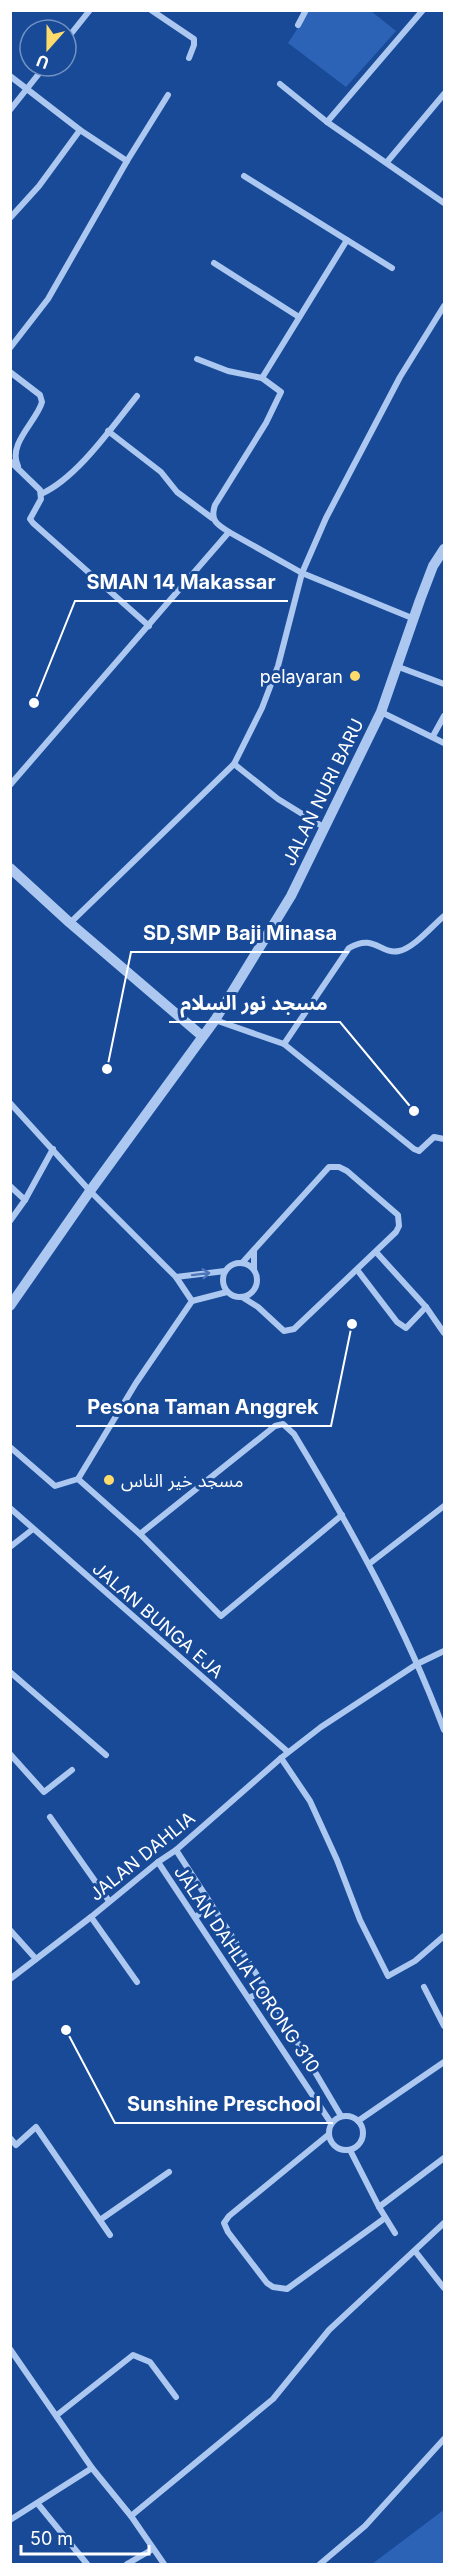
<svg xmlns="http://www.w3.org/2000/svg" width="455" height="2575" viewBox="0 0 455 2575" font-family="Inter,'Noto Sans Arabic',sans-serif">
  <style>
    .green { fill: #2c63b6 }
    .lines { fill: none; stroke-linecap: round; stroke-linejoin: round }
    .minor { stroke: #acc8f1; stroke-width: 6 }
    .tertiary { stroke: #acc8f1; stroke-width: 10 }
    .oneway { stroke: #4c76b7 }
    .poi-dot { fill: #ffdb6c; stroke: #184a98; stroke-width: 2 }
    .labels { text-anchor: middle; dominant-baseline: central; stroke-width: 6; stroke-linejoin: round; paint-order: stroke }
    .poi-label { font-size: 18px; fill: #fff; stroke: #184a98; text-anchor: end }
    .street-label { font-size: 18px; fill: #fff; stroke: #184a98 }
    .leader { fill: none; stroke: #fff; stroke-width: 2 }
    .callout-dot { fill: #fff; stroke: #184a98; stroke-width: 2 }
    .callout-label { font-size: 20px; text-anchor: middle; font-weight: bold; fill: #fff; stroke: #184a98; stroke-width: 6; stroke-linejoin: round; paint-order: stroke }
  </style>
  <rect width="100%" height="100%" fill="#184a98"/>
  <g class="green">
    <polygon points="309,11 371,11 396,31 346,87 288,43"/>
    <polygon points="444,2510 444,2564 372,2564 441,2512"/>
  </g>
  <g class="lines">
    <g class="minor">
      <polyline points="151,10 194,39 194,45 189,58"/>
      <polyline points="298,25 306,10"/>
      <polyline points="66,40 90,10"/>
      <polyline points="10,76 80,130 127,161"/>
      <polyline points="280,84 327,122 444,203"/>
      <polyline points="10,110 45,66"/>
      <polyline points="327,122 423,10"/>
      <polyline points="387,162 444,94"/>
      <polyline points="244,176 392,268"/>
      <polyline points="10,218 39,186 80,130"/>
      <polyline points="214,263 299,317"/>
      <polyline points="10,348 48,299 127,161 168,95"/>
      <path d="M197 359 228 371 262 378 281 392 266 423 215 505C210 520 216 524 229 532"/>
      <path d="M10 372 40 395 42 402C37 421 7 444 18 466"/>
      <polyline points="262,378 347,240"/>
      <polyline points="108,431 161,472 177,492 212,518"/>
      <polyline points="10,461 40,490 41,499 30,519 33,523 149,626"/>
      <path d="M41 494C77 478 112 427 137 396"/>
      <polyline points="396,666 444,684"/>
      <polyline points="381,712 444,743"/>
      <polyline points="433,736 444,716"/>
      <polyline points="234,764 278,799 325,828"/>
      <polyline points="10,785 229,532 302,573 412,618"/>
      <polyline points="70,923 234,764 262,708 278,666 302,573 326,518 400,377 444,306"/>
      <path d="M215 1020 284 1044 349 948C375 933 380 955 399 951 414 948 432 926 444 916"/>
      <polyline points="284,1044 414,1149 419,1151 434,1137 444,1139"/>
      <polyline points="10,1103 90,1191 176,1277 192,1301 136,1383 78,1479 140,1534 221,1616 342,1515"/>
      <polyline points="10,1186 25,1200"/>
      <polyline points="10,1221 25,1200 53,1149"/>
      <polyline points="376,1252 426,1307 444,1333"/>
      <circle cx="240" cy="1280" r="17"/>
      <polyline points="254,1269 254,1250"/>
      <polyline points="358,1271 397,1322 406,1328 426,1307"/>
      <polyline points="176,1277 225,1271"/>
      <polyline points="242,1297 258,1307 284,1331 294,1329 396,1232 399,1226 398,1215 347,1171 339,1167 329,1167 242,1263"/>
      <polyline points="192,1301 227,1292"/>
      <polyline points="10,1447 55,1486 78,1479"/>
      <polyline points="10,1508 288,1752"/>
      <path d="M140 1534 275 1426 283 1424 294 1434C351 1528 405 1626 444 1730"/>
      <polyline points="10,1547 33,1529"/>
      <polyline points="369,1564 444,1506"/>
      <polyline points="10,1672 106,1755"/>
      <polyline points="10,1754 44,1792 72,1770"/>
      <polyline points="281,1758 310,1801 337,1860 360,1920 388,1976 415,1961 444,1936"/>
      <polyline points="50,1817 109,1901"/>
      <polyline points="176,1850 266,1989 341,2116"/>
      <polyline points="158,1862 331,2123"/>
      <polyline points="91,1917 137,1982"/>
      <polyline points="195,1917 212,1906"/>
      <polyline points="10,1930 36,1959"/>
      <polyline points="10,1979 91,1917 158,1862 176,1850 281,1758 321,1727 417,1664 444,1651"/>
      <polyline points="424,1987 444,2026"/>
      <polyline points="249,1998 266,1989"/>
      <circle cx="346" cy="2133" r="17"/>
      <polyline points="358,2121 444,2062"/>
      <polyline points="328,2135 229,2216 224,2223 228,2232 267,2283 273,2287 287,2289 385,2218"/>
      <polyline points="10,2138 16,2145 36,2127 110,2235"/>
      <polyline points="350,2150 379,2207 395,2233"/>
      <polyline points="379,2207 444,2158"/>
      <polyline points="100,2220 169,2172"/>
      <polyline points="415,2251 444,2288"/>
      <polyline points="10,2349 92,2468 131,2516 164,2564"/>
      <polyline points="57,2415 133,2355 150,2362 176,2397"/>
      <polyline points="38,2504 87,2564"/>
      <polyline points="131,2516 273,2399 329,2330 444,2223"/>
      <polyline points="10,2520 92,2468"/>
      <polyline points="127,2564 153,2549"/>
      <polyline points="320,2564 365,2526 444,2439"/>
    </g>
    <g class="tertiary">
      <polyline points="10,868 70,923 202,1036"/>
      <polyline points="10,1306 90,1191 215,1020 291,896 381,712 420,600 433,566 444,549"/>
    </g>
  </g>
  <defs><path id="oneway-shaft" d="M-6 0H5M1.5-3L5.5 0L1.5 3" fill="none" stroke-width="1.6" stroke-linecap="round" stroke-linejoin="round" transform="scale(1.5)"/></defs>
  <use class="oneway" href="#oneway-shaft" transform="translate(201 1274) rotate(-7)"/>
  <g class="poi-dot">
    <circle cx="355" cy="676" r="6"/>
    <circle cx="109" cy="1480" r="6"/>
  </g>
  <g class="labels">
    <g class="poi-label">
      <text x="343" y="676">pelayaran</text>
      <text x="121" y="1480" text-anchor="start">مسجد خير الناس</text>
    </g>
    <g class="street-label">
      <text transform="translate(323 792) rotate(-64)">JALAN NURI BARU</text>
      <text transform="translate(158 1620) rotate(41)">JALAN BUNGA EJA</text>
      <text transform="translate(142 1856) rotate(-39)">JALAN DAHLIA</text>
      <text transform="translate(247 1969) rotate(56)">JALAN DAHLIA LORONG 310</text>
    </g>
  </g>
  <path class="leader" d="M34 703L75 601H288M107 1069L131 952H349M414 1111L340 1022H169M352 1324L331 1426H76M66 2030L115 2123H333"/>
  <g class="callout-dot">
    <circle cx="34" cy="703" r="6"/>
    <circle cx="107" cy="1069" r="6"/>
    <circle cx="414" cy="1111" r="6"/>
    <circle cx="352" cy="1324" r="6"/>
    <circle cx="66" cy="2030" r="6"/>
  </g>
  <g class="callout-label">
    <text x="181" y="589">SMAN 14 Makassar</text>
    <text x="240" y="940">SD,SMP Baji Minasa</text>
    <text x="254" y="1010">مسجد نور السلام</text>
    <text x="203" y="1414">Pesona Taman Anggrek</text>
    <text x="224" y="2111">Sunshine Preschool</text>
  </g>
  <rect width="455" height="2575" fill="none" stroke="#ffffff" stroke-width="24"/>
  <g transform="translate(48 48) rotate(201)"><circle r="28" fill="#184a98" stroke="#7492c1" stroke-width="1.5"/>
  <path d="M0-4.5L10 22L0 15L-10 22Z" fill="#ffdb6c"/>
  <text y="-9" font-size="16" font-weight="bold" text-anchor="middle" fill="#ffffff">U</text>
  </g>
  <path d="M21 2545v9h128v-9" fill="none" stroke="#ffffff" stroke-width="3"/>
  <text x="30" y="2545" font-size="18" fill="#ffffff" stroke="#184a98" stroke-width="4.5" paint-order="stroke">50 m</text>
</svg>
